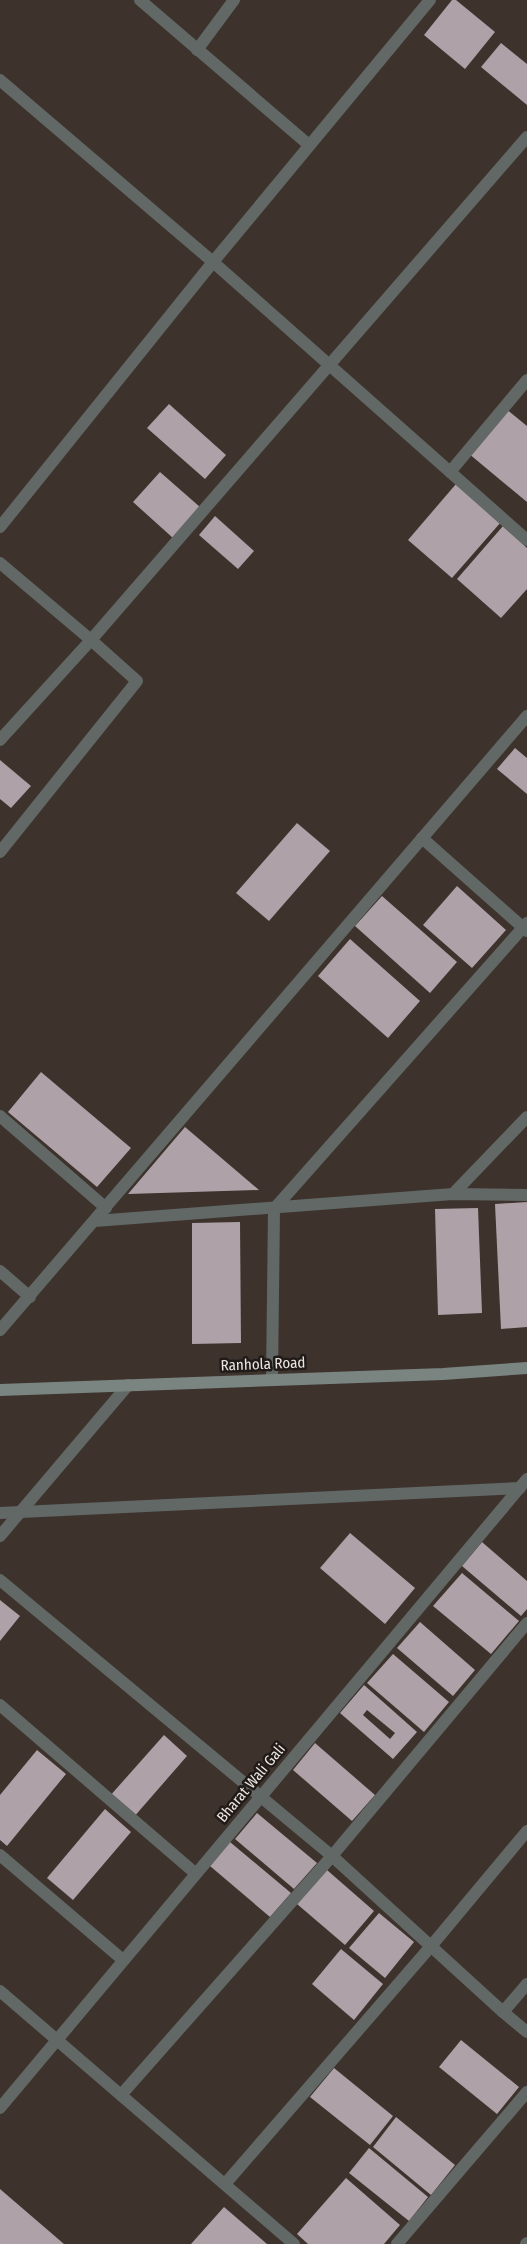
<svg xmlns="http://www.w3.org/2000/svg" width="527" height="2244" viewBox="0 0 527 2244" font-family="'Fira Sans Condensed',sans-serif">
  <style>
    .building { fill: #afa1a8; fill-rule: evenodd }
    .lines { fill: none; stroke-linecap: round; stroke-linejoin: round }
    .street { stroke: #616866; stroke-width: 12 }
    .secondary { stroke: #7a8481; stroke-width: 12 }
    .labels { text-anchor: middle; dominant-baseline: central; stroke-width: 5; stroke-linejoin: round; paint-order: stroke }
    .street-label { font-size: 15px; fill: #ece5e1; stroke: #201b18 }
  </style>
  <rect width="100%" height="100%" fill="#3d322c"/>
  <g class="building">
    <polygon points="452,0 456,0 495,32 465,69 424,35"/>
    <polygon points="501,43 527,64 527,105 481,67"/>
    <polygon points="169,404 226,455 205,479 147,428"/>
    <polygon points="505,408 527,426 527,502 468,453"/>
    <polygon points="160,472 200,507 173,538 133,502"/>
    <polygon points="456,484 501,522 452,578 408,540"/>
    <polygon points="215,516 254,551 238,569 199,535"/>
    <polygon points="503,526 527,548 527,589 501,618 457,579"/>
    <polygon points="515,748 527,758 527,794 497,769"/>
    <polygon points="0,760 31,786 11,808 0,799"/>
    <polygon points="297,823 330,851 269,921 236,893"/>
    <polygon points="457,886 506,930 472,968 423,925"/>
    <polygon points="382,896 457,962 430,993 355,926"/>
    <polygon points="350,939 420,1001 388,1038 318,976"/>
    <polygon points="41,1072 131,1148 97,1187 8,1112"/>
    <polygon points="185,1127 259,1190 128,1194"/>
    <polygon points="527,1202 527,1327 501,1329 495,1204"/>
    <polygon points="478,1208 482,1313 438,1315 435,1209"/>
    <polygon points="240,1222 241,1343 192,1344 192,1223"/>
    <polygon points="350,1533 415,1588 385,1624 320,1568"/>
    <polygon points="482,1542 527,1581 527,1609 521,1616 462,1566"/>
    <polygon points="462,1573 519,1621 491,1654 433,1606"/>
    <polygon points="0,1600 20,1616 0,1641"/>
    <polygon points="420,1622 475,1670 453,1696 397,1648"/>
    <polygon points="393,1654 449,1702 424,1732 367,1683"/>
    <path d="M364 1685 417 1732 393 1759 340 1713ZM367 1710 395 1733 390 1739 363 1715Z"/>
    <polygon points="164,1735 187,1756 133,1818 109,1797"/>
    <polygon points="315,1743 375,1795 352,1821 293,1770"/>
    <polygon points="37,1750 66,1774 7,1846 0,1840 0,1795"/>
    <polygon points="105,1809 131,1832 73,1900 47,1878"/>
    <polygon points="257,1813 317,1863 294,1889 235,1839"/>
    <polygon points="230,1842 291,1893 270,1917 210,1866"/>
    <polygon points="327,1870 374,1911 345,1945 297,1904"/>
    <polygon points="379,1913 414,1942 385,1978 349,1948"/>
    <polygon points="341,1949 383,1984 354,2020 312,1984"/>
    <polygon points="461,2040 519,2087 497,2114 439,2067"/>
    <polygon points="334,2068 393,2116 370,2145 310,2097"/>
    <polygon points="396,2117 455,2165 431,2195 373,2147"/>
    <polygon points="369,2148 428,2197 409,2221 349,2173"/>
    <polygon points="346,2178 400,2225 384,2244 308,2244 297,2234"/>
    <polygon points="0,2189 64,2244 0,2244"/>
    <polygon points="224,2207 267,2244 191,2244"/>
  </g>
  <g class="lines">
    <g class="street">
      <polyline points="140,0 309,145"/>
      <polyline points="197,50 234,0"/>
      <polyline points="0,80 213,262 527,540"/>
      <polyline points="450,472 527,380"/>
      <polyline points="0,527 213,262 430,0"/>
      <polyline points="0,563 91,640 137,681 0,852"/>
      <polyline points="0,740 91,640 527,137"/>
      <polyline points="422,838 527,931"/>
      <polyline points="0,1116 106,1208"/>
      <polyline points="453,1194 527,1117"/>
      <polyline points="95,1221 453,1194 527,1195"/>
      <polyline points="0,1271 30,1297"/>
      <polyline points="0,1330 527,716"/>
      <polyline points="272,1380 274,1209 527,923"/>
      <polyline points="0,1513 520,1488"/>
      <polyline points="0,1536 128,1385"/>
      <polyline points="0,1580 332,1856 503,2012 527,2032"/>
      <polyline points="0,1705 195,1873"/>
      <polyline points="0,1855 123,1960"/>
      <polyline points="0,1991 294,2244"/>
      <polyline points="503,2012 527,1984"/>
      <polyline points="121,2095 332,1856 527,1623"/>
      <polyline points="0,2108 527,1479"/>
      <polyline points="225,2184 432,1945 527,1831"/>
      <polyline points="397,2244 527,2092"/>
      <polyline points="526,2244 527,2243"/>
    </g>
    <polyline class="secondary" points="0,1390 443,1374 527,1368"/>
  </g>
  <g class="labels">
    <g class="street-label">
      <text transform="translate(263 1364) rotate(-2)">Ranhola Road</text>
      <text transform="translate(251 1783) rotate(-50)">Bharat Wali Gali</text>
    </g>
  </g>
</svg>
